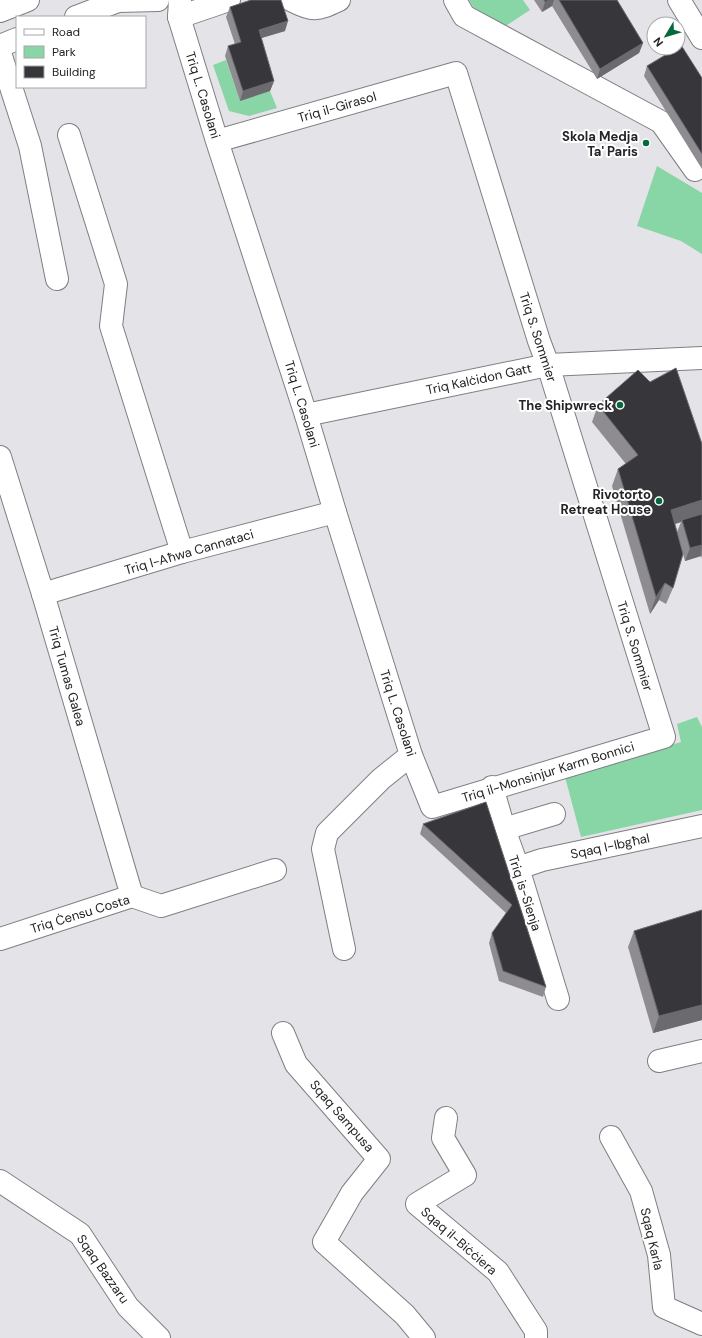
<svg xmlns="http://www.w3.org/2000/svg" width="702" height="1338" viewBox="0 0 702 1338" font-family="'DM Sans',sans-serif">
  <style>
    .green { fill: #88d5a6 }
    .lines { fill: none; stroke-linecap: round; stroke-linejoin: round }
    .minor-casing { stroke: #807e83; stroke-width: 24 }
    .minor { stroke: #fff; stroke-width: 22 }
    .wall { fill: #8e8c91 }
    .shaded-wall { fill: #6b6a6e }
    .building { fill: #37363a; stroke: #6b6a6e }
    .poi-dot { fill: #05693e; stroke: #fff; stroke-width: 1.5 }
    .labels { text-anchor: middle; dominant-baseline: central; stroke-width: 4; stroke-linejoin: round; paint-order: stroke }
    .street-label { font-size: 13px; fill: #242325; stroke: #fff }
    .poi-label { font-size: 13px; font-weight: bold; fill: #242325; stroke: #fff; text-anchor: end }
  </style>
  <rect width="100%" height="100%" fill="#e4e3e8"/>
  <g class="green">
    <polygon points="469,0 523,0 530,10 504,27 480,18"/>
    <polygon points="226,60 240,101 270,91 277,108 249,116 229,111 213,65"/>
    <polygon points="657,166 702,193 702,254 681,241 637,226"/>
    <polygon points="697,717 702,727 702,810 581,837 565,777 681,742 677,724"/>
  </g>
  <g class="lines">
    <defs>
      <g id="minor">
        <polyline points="180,0 179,17 217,141 306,415 335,512 411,755 432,807 664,737 548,365 539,341 456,73 217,141"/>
        <path d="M291 0C314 12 317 10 339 0"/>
        <polyline points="455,0 464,16 661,122 695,170"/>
        <polyline points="679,0 702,38"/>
        <polyline points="0,11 28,0"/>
        <polyline points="76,17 118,1 158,0"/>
        <polyline points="179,17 229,0"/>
        <polyline points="0,46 17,39"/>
        <polyline points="0,53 30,146 57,279"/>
        <polyline points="69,135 116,284 111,326 182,552"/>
        <polyline points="306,415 548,365 702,358"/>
        <polyline points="0,457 43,594 132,896"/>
        <polyline points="43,594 182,552 335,512"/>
        <polyline points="492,787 504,829 518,868 558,999"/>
        <polyline points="504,829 554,814"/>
        <polyline points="518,868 542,860 702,826"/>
        <polyline points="0,939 132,896 161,906 275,870"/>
        <polyline points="344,949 323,849 327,833 381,779 411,755"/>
        <polyline points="283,1033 296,1064 379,1159 352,1193 324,1242 405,1315 424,1338"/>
        <polyline points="659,1061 702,1051"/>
        <polyline points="446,1118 443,1138 465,1175 417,1204 498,1272 536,1331 536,1338"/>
        <polyline points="611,1137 641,1191 659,1255 664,1307 702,1324"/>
        <polyline points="0,1181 80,1234 128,1307 159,1338"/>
      </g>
    </defs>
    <use href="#minor" class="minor-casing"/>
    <use href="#minor" class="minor"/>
  </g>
  <g class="wall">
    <polygon points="534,0 617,0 643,43 639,53 597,79 552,6 542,12"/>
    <polygon points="230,7 285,31 261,38 274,81 270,91 240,101 225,56 228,46 235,44 226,17"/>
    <polygon points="647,66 702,78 702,169 644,76"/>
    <polygon points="598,405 702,444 702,558 701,556 685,561 677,532 681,522 675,524 673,588 666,604 659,600 650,614 612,486 618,469 626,464 592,422"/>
    <polygon points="486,802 546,987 543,997 499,981 489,943 492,933 506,913 420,834 423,824"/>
    <polygon points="702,910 702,1020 653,1033 628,947 634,931"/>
  </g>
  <g class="shaded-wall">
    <polygon points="549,0 554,0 552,6 542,12 545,2"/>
    <polygon points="288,21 285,31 255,40 259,30"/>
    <polygon points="643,43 639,53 597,79 600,69"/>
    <polygon points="274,81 270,91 240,101 243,91"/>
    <polygon points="702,500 702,515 682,520 681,522 665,527 671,510"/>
    <polygon points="702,545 701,556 685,561 690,548"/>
    <polygon points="665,583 659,600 650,614 656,597"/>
    <polygon points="702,1005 702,1020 653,1033 659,1016"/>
  </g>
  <g class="building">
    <polygon points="251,0 281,0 288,21 259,30 274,81 243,91 228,46 241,42 230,7"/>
    <polygon points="544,0 549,0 545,2"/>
    <polygon points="559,0 617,0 643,43 600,69"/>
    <polygon points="681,45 702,78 702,154 647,66 677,48 678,48 678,47"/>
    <polygon points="676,368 702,444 702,500 671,510 683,554 673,588 665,583 656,597 618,469 638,455 598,405 638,370 650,382"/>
    <polygon points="702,514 702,545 690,548 682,520"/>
    <polygon points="486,802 546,987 503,971 492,933 512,905 423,824"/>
    <polygon points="702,910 702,1005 659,1016 634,931"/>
  </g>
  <g class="poi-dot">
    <circle cx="646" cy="143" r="4"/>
    <circle cx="620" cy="405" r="4"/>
    <circle cx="659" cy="501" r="4"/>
  </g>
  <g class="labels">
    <g class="street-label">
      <text transform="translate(203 95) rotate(73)">Triq L. Casolani</text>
      <text transform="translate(337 107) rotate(-16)">Triq il-Girasol</text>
      <text transform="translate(538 337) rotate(72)">Triq S. Sommier</text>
      <text transform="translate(479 379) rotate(-12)">Triq Kalċidon Gatt</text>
      <text transform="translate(302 404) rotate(73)">Triq L. Casolani</text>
      <text transform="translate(189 552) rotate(-16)">Triq l-Aħwa Cannataci</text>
      <text transform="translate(635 646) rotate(73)">Triq S. Sommier</text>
      <text transform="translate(67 676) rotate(74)">Triq Tumas Galea</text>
      <text transform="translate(398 713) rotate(72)">Triq L. Casolani</text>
      <text transform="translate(548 772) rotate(-17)">Triq il-Monsinjur Karm Bonnici</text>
      <text transform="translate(610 846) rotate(-12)">Sqaq l-Ibgħal</text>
      <text transform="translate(525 893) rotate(72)">Triq is-Sienja</text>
      <text transform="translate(80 914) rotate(-17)">Triq Ċensu Costa</text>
      <text transform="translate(342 1116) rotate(49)">Sqaq Sampusa</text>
      <text transform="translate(652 1239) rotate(77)">Sqaq Karla</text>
      <text transform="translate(459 1241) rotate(41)">Sqaq il-Biċċiera</text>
      <text transform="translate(103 1269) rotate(55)">Sqaq Bazzaru</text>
    </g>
    <g class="poi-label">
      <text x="638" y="136">Skola Medja<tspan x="638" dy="15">Ta' Paris</tspan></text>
      <text x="612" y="405">The Shipwreck</text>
      <text x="651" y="494">Rivotorto<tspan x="651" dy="15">Retreat House</tspan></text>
    </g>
  </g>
  <rect x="16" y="16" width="130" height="72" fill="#ffffff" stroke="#a7a7a8"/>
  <rect x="24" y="29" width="20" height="6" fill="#ffffff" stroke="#a7a7a8"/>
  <text x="52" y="36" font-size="12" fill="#242325">Road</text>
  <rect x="24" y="46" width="20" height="12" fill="#88d5a6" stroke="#a7a7a8"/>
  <text x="52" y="56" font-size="12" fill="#242325">Park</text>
  <rect x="24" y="66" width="20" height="12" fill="#37363a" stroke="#a7a7a8"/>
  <text x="52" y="76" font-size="12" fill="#242325">Building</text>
  <g transform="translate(666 36) rotate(232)"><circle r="19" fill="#ffffff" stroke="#a7a7a8"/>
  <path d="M0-3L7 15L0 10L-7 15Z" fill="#05693e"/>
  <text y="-6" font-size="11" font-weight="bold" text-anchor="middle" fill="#242325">N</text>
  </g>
</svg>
